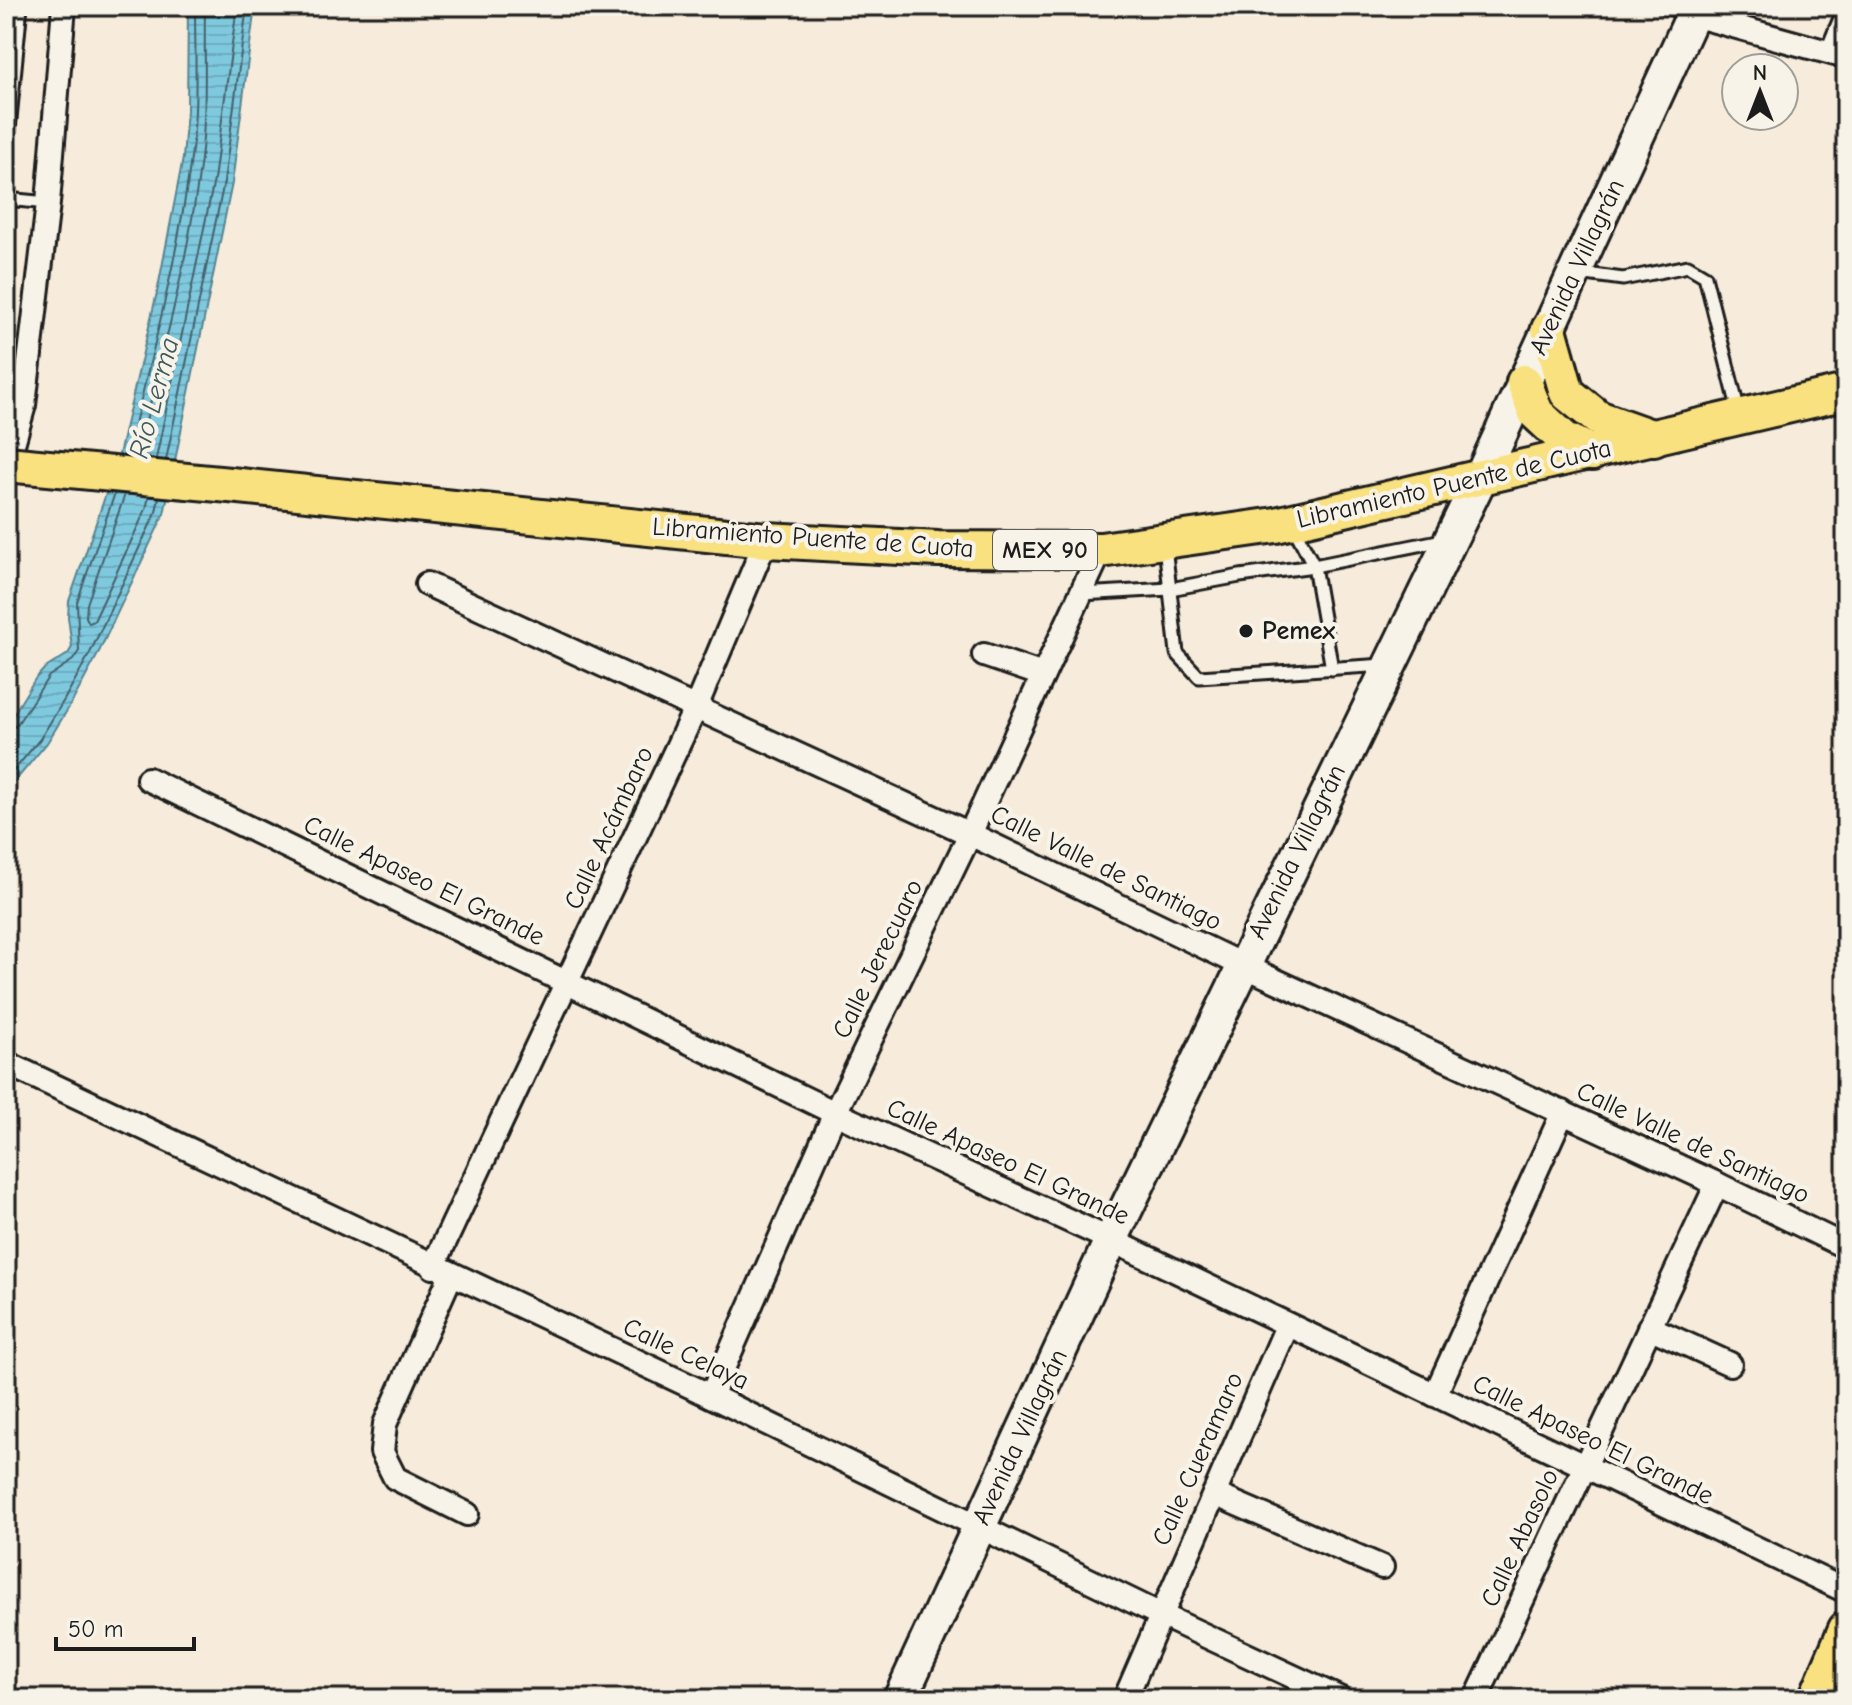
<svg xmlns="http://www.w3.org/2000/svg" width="1852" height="1705" viewBox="0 0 1852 1705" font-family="'Comic Neue',sans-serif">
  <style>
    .water { fill: url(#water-rules); stroke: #578491; stroke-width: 2 }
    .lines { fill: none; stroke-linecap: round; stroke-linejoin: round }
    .shore { stroke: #44616a; stroke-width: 2 }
    .lane-casing { stroke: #1c1c1c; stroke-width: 17 }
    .street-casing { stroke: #1c1c1c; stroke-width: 28 }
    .secondary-casing { stroke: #1c1c1c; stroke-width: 38 }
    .primary-casing { stroke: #1c1c1c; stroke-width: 40 }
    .lane { stroke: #f7f3e8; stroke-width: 11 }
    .street { stroke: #f7f3e8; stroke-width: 22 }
    .secondary { stroke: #f7f3e8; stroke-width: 32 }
    .primary { stroke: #fae180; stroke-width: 34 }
    .primary-bridge-casing { stroke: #1c1c1c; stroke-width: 40; stroke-linecap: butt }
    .primary-bridge { stroke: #fae180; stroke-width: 34 }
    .poi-dot { fill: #1c1c1c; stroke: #f7f3e8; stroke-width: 3 }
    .labels { text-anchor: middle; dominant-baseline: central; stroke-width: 8; stroke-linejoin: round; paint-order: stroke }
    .shield { fill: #f7f3e8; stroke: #5e5c59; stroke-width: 2 }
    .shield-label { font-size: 24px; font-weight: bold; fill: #1c1c1c }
    .street-label { font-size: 26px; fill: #1c1c1c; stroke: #f7f3e8 }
    .poi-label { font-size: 26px; font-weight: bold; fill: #1c1c1c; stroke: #f7f3e8; text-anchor: start }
    .water-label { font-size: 28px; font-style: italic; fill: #3f5960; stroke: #f7f3e8 }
  </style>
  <defs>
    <pattern id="water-rules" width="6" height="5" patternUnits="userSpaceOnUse" patternTransform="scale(2)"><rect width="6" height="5" fill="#7fc9df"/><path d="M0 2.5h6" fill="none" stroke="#6dacbf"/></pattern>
  </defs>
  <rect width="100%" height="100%" fill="#f7ecdb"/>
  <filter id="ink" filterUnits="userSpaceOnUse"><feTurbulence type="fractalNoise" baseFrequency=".0125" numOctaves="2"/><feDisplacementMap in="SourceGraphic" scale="16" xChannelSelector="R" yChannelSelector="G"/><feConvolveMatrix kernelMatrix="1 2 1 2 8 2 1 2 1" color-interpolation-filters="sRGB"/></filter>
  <g filter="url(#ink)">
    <polygon class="water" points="188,6 255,6 232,183 164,514 97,656 71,704 47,743 6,792 6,726 35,679 44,669 68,654 72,647 68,617 69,601 118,459 158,288 183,158 187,110"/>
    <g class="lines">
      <g class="shore">
        <path d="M127 456C151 358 178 259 191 158 198 108 195 56 195 6"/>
        <path d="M137 457C161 359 189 259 201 159 207 108 204 57 205 6"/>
        <polyline points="156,459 214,180 237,6"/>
        <polyline points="166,460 224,182 247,6"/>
        <polyline points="125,494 87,604 86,617 89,623 94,621 146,509 149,496"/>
        <polyline points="6,729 16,726 49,676 73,660 79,651 77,602 115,493"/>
        <polyline points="6,780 40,739 64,700 90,653 156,512 159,497"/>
      </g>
      <defs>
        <g id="lane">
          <polyline points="1662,6 1688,14"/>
          <polyline points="1826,52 1845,6"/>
          <polyline points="6,160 21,6"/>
          <polyline points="6,199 48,203"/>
          <polyline points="1579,273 1623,279 1688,266 1705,276 1739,412"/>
          <polyline points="1292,524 1314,566 1332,669"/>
          <polyline points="1165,546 1177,653 1199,677 1385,665"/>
          <polyline points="1081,594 1170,589 1240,576 1314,566 1443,540"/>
        </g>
        <g id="street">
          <polyline points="1693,15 1846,57"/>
          <polyline points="6,469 24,405 48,203 64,6"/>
          <polyline points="427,584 970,834 1242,965 1717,1184 1846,1247"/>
          <polyline points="984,655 1043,675"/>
          <polyline points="148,779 835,1113 1111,1240 1846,1591"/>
          <polyline points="6,1063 711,1396 1161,1615 1341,1699"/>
          <polyline points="433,1267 696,707 766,540"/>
          <polyline points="451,1275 385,1424 382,1452 395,1478 467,1514"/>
          <polyline points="1649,1327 1730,1364"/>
          <polyline points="1435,1395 1563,1112"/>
          <polyline points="711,1396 835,1113 970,834 1101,550"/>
          <polyline points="1214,1494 1382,1567"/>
          <polyline points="1125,1699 1287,1326"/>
          <polyline points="1476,1699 1717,1184"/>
        </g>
        <polyline id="secondary" points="900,1699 1111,1240 1480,479 1697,6"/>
        <g id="primary">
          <polyline points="1549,329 1567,393 1598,418 1654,438"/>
          <polyline points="1524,382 1536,413 1564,439 1592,453"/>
          <polyline points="230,485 766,540 938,549 1101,550 1276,525 1846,392"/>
          <polyline points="1816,1699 1846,1629"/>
        </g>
      </defs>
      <use href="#lane" class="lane-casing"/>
      <use href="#street" class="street-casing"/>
      <use href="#secondary" class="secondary-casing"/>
      <use href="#primary" class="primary-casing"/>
      <use href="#lane" class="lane"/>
      <use href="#street" class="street"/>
      <use href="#secondary" class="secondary"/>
      <use href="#primary" class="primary"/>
      <defs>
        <polyline id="primary-bridge" points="6,464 230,485"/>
      </defs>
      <use href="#primary-bridge" class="primary-bridge-casing"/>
      <use href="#primary-bridge" class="primary-bridge"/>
    </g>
  </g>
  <circle class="poi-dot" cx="1246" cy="631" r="8"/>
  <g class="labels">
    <rect class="shield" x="993" y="530" width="104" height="40" rx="6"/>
    <g class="shield-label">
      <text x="1045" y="550">MEX 90</text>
    </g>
    <g class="street-label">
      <text transform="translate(1577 267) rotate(-65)">Avenida Villagrán</text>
      <text transform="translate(1454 484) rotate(-13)">Libramiento Puente de Cuota</text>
      <text transform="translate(813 538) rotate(4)">Libramiento Puente de Cuota</text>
      <text transform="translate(609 828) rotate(-65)">Calle Acámbaro</text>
      <text transform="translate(1297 852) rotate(-64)">Avenida Villagrán</text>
      <text transform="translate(1106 868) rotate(26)">Calle Valle de Santiago</text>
      <text transform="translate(424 881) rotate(26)">Calle Apaseo El Grande</text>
      <text transform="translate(878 959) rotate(-64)">Calle Jerecuaro</text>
      <text transform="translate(1693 1143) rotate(25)">Calle Valle de Santiago</text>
      <text transform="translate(1008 1162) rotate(25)">Calle Apaseo El Grande</text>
      <text transform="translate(686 1354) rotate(25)">Calle Celaya</text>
      <text transform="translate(1020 1437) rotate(-65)">Avenida Villagrán</text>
      <text transform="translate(1593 1440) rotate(26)">Calle Apaseo El Grande</text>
      <text transform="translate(1198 1459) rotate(-66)">Calle Cueramaro</text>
      <text transform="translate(1520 1538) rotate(-65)">Calle Abasolo</text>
    </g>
    <g class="poi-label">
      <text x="1262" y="631">Pemex</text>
    </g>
    <g class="water-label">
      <text transform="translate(154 398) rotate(-75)">Río Lerma</text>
    </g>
  </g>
  <rect width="1852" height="1705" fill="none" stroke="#f7f3e8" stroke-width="32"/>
  <rect x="16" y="16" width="1820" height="1673" fill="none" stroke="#1c1c1c" stroke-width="3" filter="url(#ink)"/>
  <g transform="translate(1760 92)"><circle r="38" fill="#f7f3e8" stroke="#9f9d96" stroke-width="2"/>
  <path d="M0-6L14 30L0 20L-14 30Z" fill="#1c1c1c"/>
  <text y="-12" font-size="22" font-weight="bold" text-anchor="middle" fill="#1c1c1c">N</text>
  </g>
  <path d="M56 1637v12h138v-12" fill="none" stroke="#1c1c1c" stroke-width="4"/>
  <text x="68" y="1637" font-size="24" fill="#1c1c1c" stroke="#f7f3e8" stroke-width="6" paint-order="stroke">50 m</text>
</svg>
